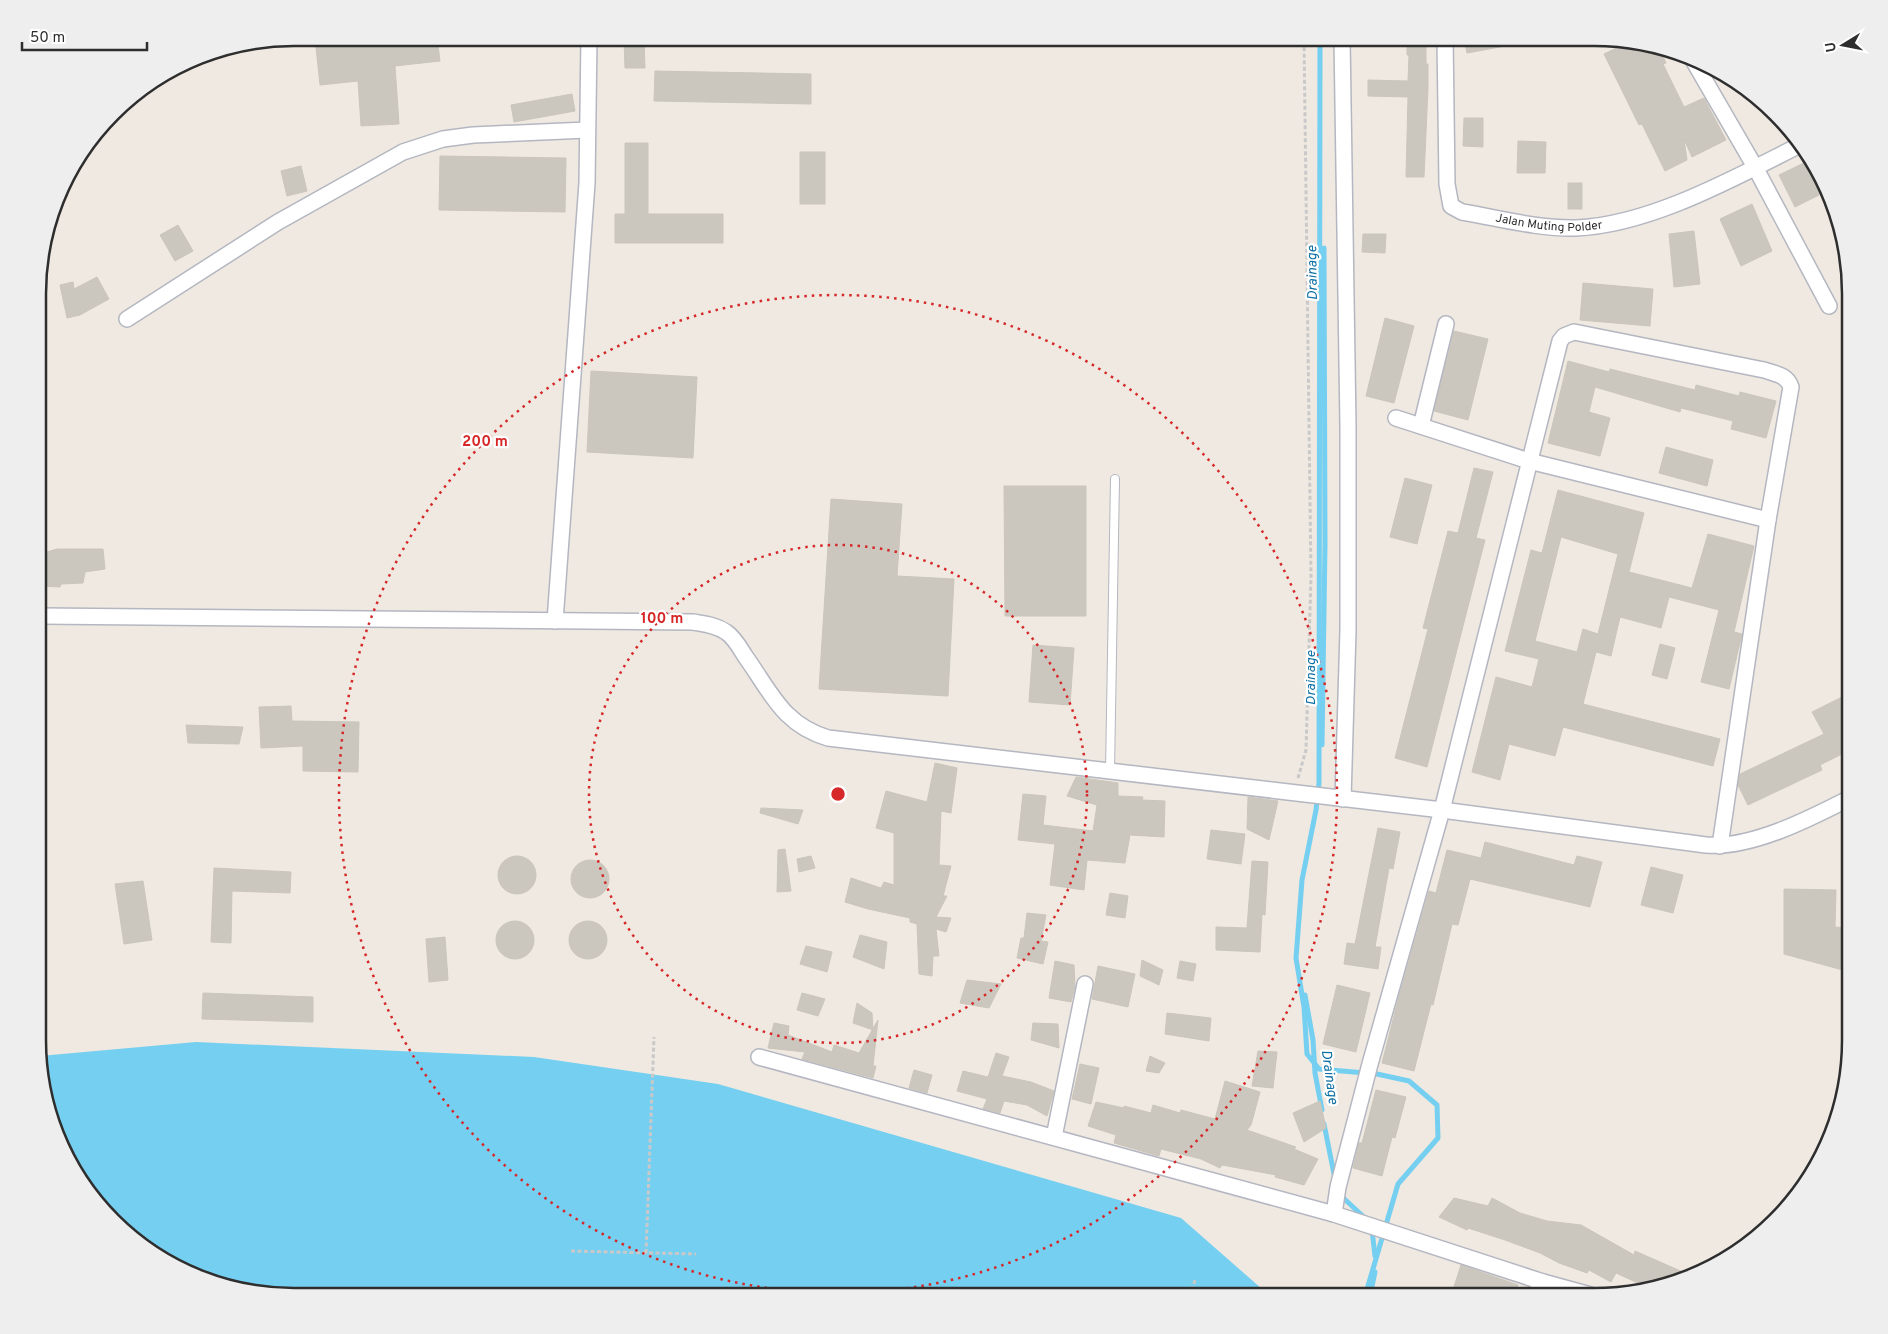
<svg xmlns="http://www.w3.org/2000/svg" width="1888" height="1334" viewBox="0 0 1888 1334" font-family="Overpass,sans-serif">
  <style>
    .water { fill: #75cff0 }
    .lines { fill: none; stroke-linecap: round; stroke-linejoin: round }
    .stream { stroke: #75cff0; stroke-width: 5 }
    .building { fill: #cbc7bf; stroke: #cbc5ba; fill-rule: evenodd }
    .service-casing { stroke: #b4b7c1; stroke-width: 10 }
    .minor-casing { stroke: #b4b7c1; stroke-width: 18 }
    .path { stroke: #c9c9c9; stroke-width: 3; stroke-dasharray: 4 2.5; stroke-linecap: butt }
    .service { stroke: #fff; stroke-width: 8 }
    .minor { stroke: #fff; stroke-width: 15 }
    .ring { fill: none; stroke: #d62828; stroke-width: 2.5; stroke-dasharray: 2.5 5 }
    .labels { text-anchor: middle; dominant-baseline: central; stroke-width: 4.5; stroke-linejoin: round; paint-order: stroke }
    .street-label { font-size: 12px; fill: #2e2e2e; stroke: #fff }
    .water-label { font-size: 14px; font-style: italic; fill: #0d6fa3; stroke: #fff }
    .rim { fill: none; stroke: #2e2e2e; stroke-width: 2.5 }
    .centre { fill: #d62828; stroke: #fff; stroke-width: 2.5 }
    .ring-label { font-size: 15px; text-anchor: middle; font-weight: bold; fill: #d62828; stroke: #fff; stroke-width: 4.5; stroke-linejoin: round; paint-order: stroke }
  </style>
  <rect width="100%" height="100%" fill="#efe9e1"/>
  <polygon class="water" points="196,1042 534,1057 718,1084 1181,1218 1270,1296 278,1296 196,1277 138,1243 72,1168 40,1073 40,1056"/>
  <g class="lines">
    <g class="stream">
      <polyline points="1320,38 1319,783 1316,810 1302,880 1296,958 1304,1007 1307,1054 1319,1069 1377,1074 1409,1081 1437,1105 1438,1138 1398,1184 1365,1296"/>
      <polyline points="1322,745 1325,544 1324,248"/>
      <polyline points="1305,995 1313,1040 1315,1073 1322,1110"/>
      <polyline points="1324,1124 1335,1179"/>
      <polyline points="1339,1194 1366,1219"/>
      <polyline points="1372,1230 1375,1256"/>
      <polyline points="1370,1296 1375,1272"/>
    </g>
  </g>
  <g class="building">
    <polygon points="315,38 437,38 440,61 395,66 399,124 361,126 358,81 320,85"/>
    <polygon points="624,38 644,38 645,68 625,68"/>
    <polygon points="1407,38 1426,38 1426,64 1428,64 1428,88 1424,177 1406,177 1408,97 1368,96 1368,80 1408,81 1409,55 1407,55"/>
    <polygon points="1464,38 1511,38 1511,45 1467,53"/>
    <polygon points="1629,42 1659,48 1666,63 1663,64 1684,107 1704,98 1726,140 1692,157 1684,139 1687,160 1665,171 1642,124 1639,125 1604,54"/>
    <polygon points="655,71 811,74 811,104 654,101"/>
    <polygon points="572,94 575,111 514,122 511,105"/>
    <polygon points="1464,118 1483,118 1483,147 1463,146"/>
    <polygon points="1518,141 1546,142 1545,173 1517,173"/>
    <polygon points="625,143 648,143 648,214 723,214 723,243 615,243 615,214 625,214"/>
    <rect x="800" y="152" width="25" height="52"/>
    <polygon points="440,156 566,158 565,212 439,210"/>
    <polygon points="1810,160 1824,181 1827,191 1795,207 1779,175"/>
    <polygon points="301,166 307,191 287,196 281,171"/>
    <rect x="1568" y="183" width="14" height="26"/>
    <polygon points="1752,204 1772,251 1741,266 1720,219"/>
    <polygon points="178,225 193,251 175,261 160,235"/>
    <polygon points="1694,231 1700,284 1674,287 1669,234"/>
    <polygon points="1363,234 1386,234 1385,253 1362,252"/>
    <polygon points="97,277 109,299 80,315 67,318 60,285 73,282 74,289"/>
    <polygon points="1583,283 1653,289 1650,326 1580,320"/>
    <polygon points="1385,318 1414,326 1394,403 1366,396"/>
    <polygon points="1454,331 1488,339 1468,420 1434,411"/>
    <polygon points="1568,361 1609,372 1610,369 1695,390 1696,385 1739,396 1740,392 1776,401 1766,438 1731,429 1733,421 1681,408 1680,412 1595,387 1589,412 1610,418 1600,456 1548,443"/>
    <polygon points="591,371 697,377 693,458 587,452"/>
    <polygon points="1666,447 1713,460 1707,486 1659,473"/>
    <polygon points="1474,468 1493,472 1476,538 1485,540 1427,767 1395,758 1428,629 1423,628 1448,531 1458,533"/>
    <polygon points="1405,478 1432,485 1417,544 1390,537"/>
    <polygon points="1004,486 1086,486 1086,616 1005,616"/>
    <path d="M1558 490 1644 513 1629 572 1692 588 1708 534 1754 546 1734 632 1742 634 1729 689 1701 682 1719 610 1669 597 1661 628 1620 617 1611 656 1596 652 1583 704 1720 739 1713 766 1563 727 1555 756 1509 744 1500 780 1472 772 1496 677 1532 687 1539 659 1505 651 1531 550 1542 553ZM1561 537 1618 554 1598 634 1583 629 1577 652 1535 641Z"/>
    <polygon points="831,499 902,504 897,576 954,579 948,696 819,689"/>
    <polygon points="57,549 103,549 105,569 85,572 83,583 61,584 60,587 40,586 40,554"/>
    <polygon points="1660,644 1675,648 1667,679 1652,675"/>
    <polygon points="1033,645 1074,648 1070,705 1029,702"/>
    <polygon points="1850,693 1850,750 1820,765 1822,770 1748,805 1738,785 1740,774 1824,734 1812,712"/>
    <polygon points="291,706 292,721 359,722 358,772 303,771 303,746 261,748 259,707"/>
    <polygon points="186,725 243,727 239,744 188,743"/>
    <polygon points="935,763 957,768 951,813 941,811 939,865 951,866 943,896 947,896 936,917 951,918 946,932 936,929 939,956 933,956 932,976 919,974 917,924 910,922 910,918 868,909 845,902 851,878 881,888 884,882 894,885 894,833 876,828 886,791 927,802"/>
    <polygon points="1076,777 1118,783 1118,796 1143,797 1142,800 1165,801 1164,837 1130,835 1125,863 1087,860 1084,890 1050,885 1055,844 1018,840 1023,794 1046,796 1043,825 1093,831 1097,805 1067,796"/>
    <polygon points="1248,797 1278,801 1269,840 1247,829"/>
    <polygon points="761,808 803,810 798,824 760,813"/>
    <polygon points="1378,828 1400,832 1393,869 1389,868 1375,947 1381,947 1378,969 1344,964 1347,943 1355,944"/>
    <polygon points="1211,830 1245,834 1241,864 1207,859"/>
    <polygon points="1485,842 1574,865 1577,856 1602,862 1590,907 1470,879 1458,925 1452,924 1433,1005 1431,1004 1414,1071 1382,1063 1399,996 1429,891 1436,893 1447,850 1481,858"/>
    <polygon points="785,849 791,891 777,892 778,850"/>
    <circle cx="517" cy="875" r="19"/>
    <polygon points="811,856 815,868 799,872 797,859"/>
    <circle cx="590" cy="879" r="19"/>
    <polygon points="1252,861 1268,862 1265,915 1262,914 1260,952 1216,950 1216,927 1247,928"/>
    <polygon points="1651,867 1683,875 1673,913 1641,905"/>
    <polygon points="214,868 291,872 290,893 232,891 231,943 211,942"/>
    <polygon points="143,881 152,940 124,944 115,884"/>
    <polygon points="1784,889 1836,890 1835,927 1850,928 1850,972 1784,954"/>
    <polygon points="1110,893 1128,896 1125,918 1106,915"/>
    <polygon points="1027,913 1046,915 1041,941 1048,942 1043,964 1017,958 1021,938 1024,938"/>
    <circle cx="515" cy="940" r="19"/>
    <circle cx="588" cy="940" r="19"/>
    <polygon points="860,935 887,942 884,969 853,957"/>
    <polygon points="445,937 448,980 429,982 426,939"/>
    <polygon points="806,946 832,952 827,972 800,964"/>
    <polygon points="1142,960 1163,970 1159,985 1140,976"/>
    <polygon points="1055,961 1074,965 1075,987 1071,1002 1049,998"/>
    <polygon points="1180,961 1196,964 1193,981 1177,978"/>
    <polygon points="1098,966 1135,974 1128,1007 1092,999"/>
    <polygon points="967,980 1001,984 989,1008 960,1003"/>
    <polygon points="1337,985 1370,993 1356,1052 1323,1044"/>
    <polygon points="203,993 313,997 313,1022 202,1019"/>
    <polygon points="802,993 825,999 818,1016 797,1010"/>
    <polygon points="857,1003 872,1013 873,1030 853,1023"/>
    <polygon points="1167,1013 1211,1018 1209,1041 1165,1034"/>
    <polygon points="878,1020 873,1066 876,1066 873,1078 802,1059 805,1052 768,1048 774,1023 789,1026 788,1035 832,1052 834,1045 859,1053"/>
    <polygon points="1033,1023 1058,1024 1059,1048 1031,1040"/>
    <polygon points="1258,1051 1277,1052 1273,1088 1252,1086"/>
    <polygon points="996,1053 1009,1057 1002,1076 1031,1082 1054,1091 1047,1116 1027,1105 1004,1101 1000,1113 983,1109 987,1099 957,1091 963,1071 988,1077"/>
    <polygon points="1150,1056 1165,1063 1159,1073 1146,1071"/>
    <polygon points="1080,1064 1099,1068 1091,1104 1072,1099"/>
    <polygon points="914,1070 932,1075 927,1093 909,1088"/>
    <polygon points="1225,1081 1260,1092 1251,1125 1247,1130 1296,1147 1294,1149 1318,1159 1304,1185 1275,1177 1276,1175 1222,1165 1220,1168 1201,1159 1161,1149 1159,1156 1114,1143 1116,1135 1088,1126 1096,1102 1124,1108 1124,1106 1151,1113 1153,1105 1180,1113 1181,1110 1215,1119"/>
    <polygon points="1376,1090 1406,1097 1395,1138 1392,1137 1382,1176 1353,1168 1359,1143 1362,1143"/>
    <polygon points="1320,1101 1326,1128 1304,1142 1293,1113"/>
    <polygon points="1454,1198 1488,1206 1492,1198 1520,1213 1547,1221 1581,1225 1634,1255 1635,1251 1692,1276 1660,1288 1651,1289 1616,1273 1611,1282 1589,1270 1587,1273 1559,1263 1540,1253 1505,1240 1468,1228 1467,1230 1439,1217"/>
    <polygon points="1461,1265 1518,1285 1514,1296 1451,1296"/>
  </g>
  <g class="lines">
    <defs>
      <polyline id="service" points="1110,771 1115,479"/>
      <g id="minor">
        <polyline points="1342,38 1348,426 1348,630 1343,799"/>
        <path id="s1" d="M1445 38 1447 184 1451 206 1462 212C1499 218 1538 229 1576 228 1650 225 1734 178 1800 145"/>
        <polyline points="1693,60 1755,167 1829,306"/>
        <polyline points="127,319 278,222 403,152 443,139 473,135 587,130"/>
        <polyline points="1396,418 1529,461 1768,520"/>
        <polyline points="1421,426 1446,324"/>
        <path d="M40 616 693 622C704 624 716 625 726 632 734 637 740 648 745 656 771 692 782 724 828 738L1442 810 1706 845C1751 849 1811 818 1850 798"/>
        <polyline points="555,621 587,183 589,38"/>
        <polyline points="759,1057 1334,1214 1543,1282 1594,1296"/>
        <polyline points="1054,1137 1085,984"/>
        <path d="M1334 1214 1338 1187 1370 1064 1442 810 1560 341 1564 336 1574 332 1764 370C1776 374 1787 375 1791 387L1768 520 1720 846"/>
        <polyline points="1533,1296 1543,1282"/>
      </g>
    </defs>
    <use href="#service" class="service-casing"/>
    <use href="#minor" class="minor-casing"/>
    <g class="path">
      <polyline points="1298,778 1306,750 1311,577 1304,38"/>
      <polyline points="571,1251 696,1254"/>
      <polyline points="646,1253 654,1037"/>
      <polyline points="1189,1296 1196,1278"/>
    </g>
    <use href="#service" class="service"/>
    <use href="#minor" class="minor"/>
  </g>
  <g class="ring">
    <circle cx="838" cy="794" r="249"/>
    <circle cx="838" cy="794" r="499"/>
  </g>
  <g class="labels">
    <g class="street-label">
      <text stroke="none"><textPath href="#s1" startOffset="269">Jalan Muting Polder</textPath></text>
    </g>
    <g class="water-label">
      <text transform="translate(1313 273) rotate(-91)">Drainage</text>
      <text transform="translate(1311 678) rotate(-90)">Drainage</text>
      <text transform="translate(1329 1077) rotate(82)">Drainage</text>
    </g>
  </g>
  <path d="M0 0H1888V1334H0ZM294 46H1594A248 248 0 0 1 1842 294V1040A248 248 0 0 1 1594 1288H294A248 248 0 0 1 46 1040V294A248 248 0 0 1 294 46Z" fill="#eee" fill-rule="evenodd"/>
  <path class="rim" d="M294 46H1594A248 248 0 0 1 1842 294V1040A248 248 0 0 1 1594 1288H294A248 248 0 0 1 46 1040V294A248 248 0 0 1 294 46Z"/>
  <circle cx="838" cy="794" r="8" class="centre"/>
  <g class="ring-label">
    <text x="485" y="446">200 m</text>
    <text x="662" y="623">100 m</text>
  </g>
  <g transform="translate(1843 45) rotate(260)" stroke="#ffffff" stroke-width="4" paint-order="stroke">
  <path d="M0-4L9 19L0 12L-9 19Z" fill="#2e2e2e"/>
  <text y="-8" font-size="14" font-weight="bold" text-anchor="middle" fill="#2e2e2e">U</text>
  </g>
  <path d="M22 42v8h125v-8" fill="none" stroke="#2e2e2e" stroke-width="2.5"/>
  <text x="30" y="42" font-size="15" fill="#2e2e2e" stroke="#ffffff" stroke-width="4" paint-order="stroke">50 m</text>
</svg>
